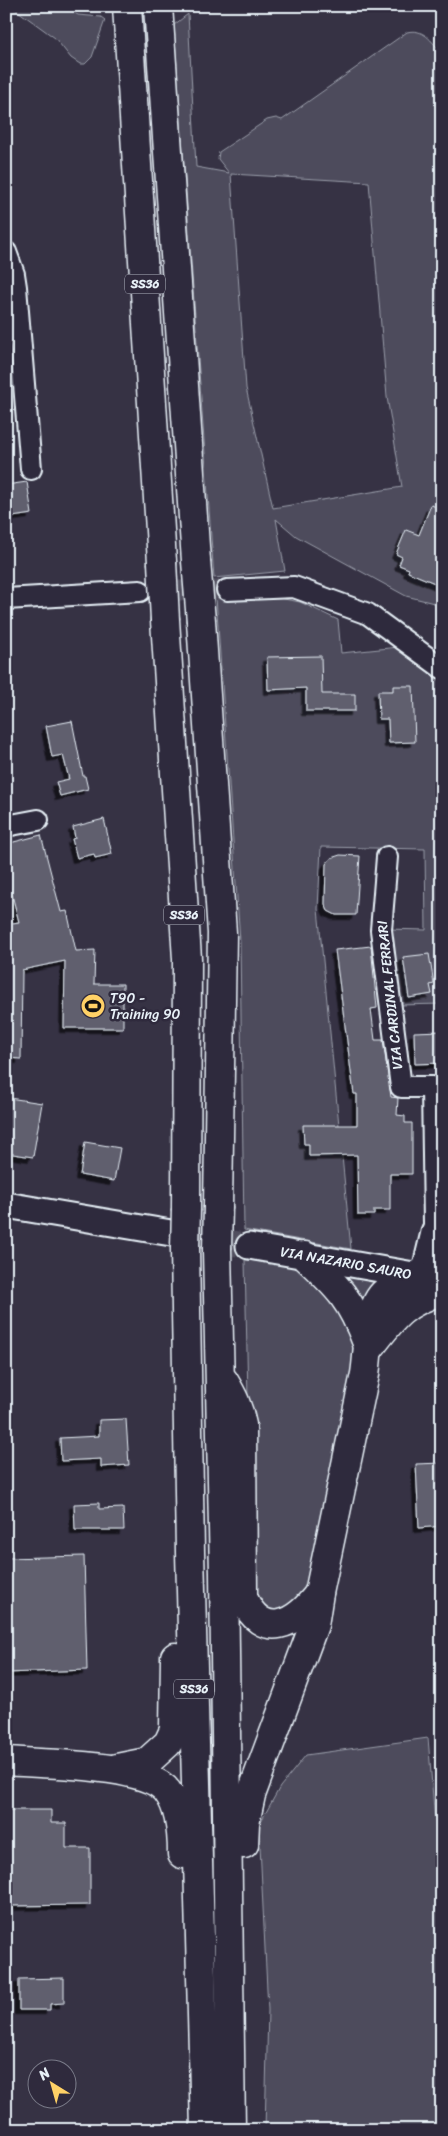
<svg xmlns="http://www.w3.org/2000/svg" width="448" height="2136" viewBox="0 0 448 2136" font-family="Sriracha,sans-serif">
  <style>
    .green { fill: #4d4b5c; stroke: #9a9eaa; fill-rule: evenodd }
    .building { fill: #605e6e; stroke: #e8f1f8; filter: url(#shadow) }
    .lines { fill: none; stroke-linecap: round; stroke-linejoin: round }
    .minor-tunnel { stroke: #514f5f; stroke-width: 20; stroke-dasharray: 20 10; stroke-linecap: butt }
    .major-tunnel { stroke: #514f5f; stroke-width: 25; stroke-dasharray: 25 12; stroke-linecap: butt }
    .minor-casing { stroke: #e8f1f8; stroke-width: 24 }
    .major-casing { stroke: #e8f1f8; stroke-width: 29 }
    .highway-casing { stroke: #e8f1f8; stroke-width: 31 }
    .minor { stroke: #2f2a3d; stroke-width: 20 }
    .major { stroke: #2f2a3d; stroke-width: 25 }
    .highway { stroke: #2f2a3d; stroke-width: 28 }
    .highway-bridge-casing { stroke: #e8f1f8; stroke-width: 31; stroke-linecap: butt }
    .highway-bridge { stroke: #2f2a3d; stroke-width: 28 }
    .labels { text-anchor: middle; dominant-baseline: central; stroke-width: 5; stroke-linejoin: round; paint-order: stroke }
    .shield { fill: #2f2a3d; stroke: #b0b5c0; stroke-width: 1 }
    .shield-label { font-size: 12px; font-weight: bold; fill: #e8f1f8 }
    .street-label { font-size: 14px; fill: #e8f1f8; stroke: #2f2a3d }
    .poi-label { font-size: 14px; fill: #e8f1f8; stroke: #2f2a3d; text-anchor: start }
  </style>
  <defs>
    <filter id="shadow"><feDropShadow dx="-4.5" dy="4.5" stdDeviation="0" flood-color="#0009"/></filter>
  </defs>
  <rect width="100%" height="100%" fill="#363244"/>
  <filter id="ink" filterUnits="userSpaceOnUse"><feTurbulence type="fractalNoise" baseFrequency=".02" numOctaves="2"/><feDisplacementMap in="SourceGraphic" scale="10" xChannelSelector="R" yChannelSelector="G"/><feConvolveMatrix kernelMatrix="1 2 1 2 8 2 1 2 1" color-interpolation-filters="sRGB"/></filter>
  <g filter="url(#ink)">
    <g class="green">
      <polygon points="11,6 64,6 78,15 101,17 105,20 92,57 85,64 80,64 71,58 55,38"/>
      <path d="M188 14 196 167 229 173 218 159 219 152 267 120 276 118 282 120 407 32C424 28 431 41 442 53V605L406 596 296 536 276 519 285 571 214 578 174 25ZM231 174 369 182 387 397 402 487 273 508 246 388Z"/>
      <polygon points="268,596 300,602 338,620 341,653 399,647 442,684 442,1004 399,1005 387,929 426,930 425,849 321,847 318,909 351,1249 244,1230 240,941 216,597"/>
      <path d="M245 1260 273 1262 299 1268 343 1305 358 1360 305 1596 279 1614C261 1607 258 1602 252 1584Z"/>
      <polygon points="337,1275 377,1282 360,1307"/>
      <polygon points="428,1738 442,1904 442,2089 438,2099 436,2130 265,2130 268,2010 259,1825 280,1787 306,1755"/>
    </g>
    <g class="building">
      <polygon points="27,482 32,514 6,518 6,485"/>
      <polygon points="431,505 442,509 442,586 408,572 409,569 399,565 402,557 396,554 406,530 419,535"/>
      <polygon points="321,656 322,694 355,694 355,711 306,711 306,688 268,690 267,657"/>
      <polygon points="393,686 413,686 415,742 389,743 388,719 379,719 378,691 393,691"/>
      <polygon points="72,721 83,776 85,776 88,789 60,796 56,782 69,779 63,755 52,757 46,726"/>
      <polygon points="104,819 112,854 95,858 94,854 77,858 72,839 75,838 73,827"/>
      <polygon points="41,835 61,912 67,911 76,951 95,950 94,984 123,984 123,1028 64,1028 65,961 22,970 21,1059 6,1058 6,924 19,922 6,872 6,844"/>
      <polygon points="340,855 360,856 356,915 336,915 328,911 325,904 326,864 331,858"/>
      <polygon points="371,946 377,1008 371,1009 375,1040 383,1040 391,1097 398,1098 397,1115 405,1116 405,1123 412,1123 412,1174 390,1174 390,1210 374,1210 374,1215 358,1215 357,1155 309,1156 309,1144 304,1144 303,1125 357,1125 357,1094 354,1094 335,950"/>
      <polygon points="429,954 434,984 430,985 432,994 409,998 403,957"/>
      <polygon points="442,1031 442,1063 415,1064 414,1032"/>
      <polygon points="9,1098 42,1103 33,1157 6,1153 6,1114"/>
      <polygon points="85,1142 120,1148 114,1181 80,1175"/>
      <polygon points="126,1419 129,1465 101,1467 101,1459 61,1461 60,1438 99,1436 99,1420"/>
      <polygon points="442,1463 442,1526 419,1528 416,1464"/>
      <polygon points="99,1503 99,1509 123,1508 124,1530 75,1530 74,1504"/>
      <polygon points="84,1556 87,1670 6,1673 6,1558"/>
      <polygon points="6,1810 51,1810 51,1823 66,1823 66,1848 90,1848 90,1905 6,1906"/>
      <polygon points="64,1978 64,2003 50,2004 50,2010 19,2010 19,1979"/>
    </g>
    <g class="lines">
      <polyline class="minor-tunnel" points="149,591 227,590"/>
      <polyline class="major-tunnel" points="177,1234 249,1246"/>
      <defs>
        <g id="minor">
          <polyline points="6,252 14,274 16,287 31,469"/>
          <polyline points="227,590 294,587 368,614 442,668"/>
          <polyline points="6,599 140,591"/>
          <polyline points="6,826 38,820"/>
          <polyline points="387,857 381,930 401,1087 432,1087 434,1223 442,1269"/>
          <polyline points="421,1276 432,1230"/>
        </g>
        <g id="major">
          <polyline points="6,1205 177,1234"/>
          <polyline points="249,1246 442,1280"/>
        </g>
        <g id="highway">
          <polyline points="127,6 162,562"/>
          <polyline points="158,6 196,561"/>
          <polyline points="165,620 187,959 186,1209"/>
          <polyline points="201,621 222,933 218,1206"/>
          <polyline points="185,1248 190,1552 205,2130"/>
          <polyline points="217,1249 224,1573 231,2130"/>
          <path d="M305 1256C338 1287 351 1299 367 1343"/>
          <path d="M369 1349C392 1319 403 1302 442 1291"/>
          <path d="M224 1381C233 1396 239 1408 242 1425L243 1597C262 1643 296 1624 319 1593"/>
          <path d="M6 1761C42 1764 145 1763 167 1791 180 1808 182 1833 182 1854"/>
          <polyline points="117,1768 147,1762 168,1743 174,1730 175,1657"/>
          <path d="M244 1844 245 1823 251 1795 314 1625 319 1593 365 1374C369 1350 367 1307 385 1292 393 1284 405 1280 416 1275"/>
        </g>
      </defs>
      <use href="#minor" class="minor-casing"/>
      <use href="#major" class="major-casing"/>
      <use href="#highway" class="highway-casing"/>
      <use href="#minor" class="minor"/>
      <use href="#major" class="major"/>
      <use href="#highway" class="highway"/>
      <defs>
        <g id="highway-bridge">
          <polyline points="196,561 201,621"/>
          <polyline points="162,562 165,620"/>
          <polyline points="185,1248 186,1209"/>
          <polyline points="217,1249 218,1206"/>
        </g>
      </defs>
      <use href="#highway-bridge" class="highway-bridge-casing"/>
      <use href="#highway-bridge" class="highway-bridge"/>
    </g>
  </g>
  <defs>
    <symbol id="stadium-disc" viewBox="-11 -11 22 22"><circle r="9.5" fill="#ffd166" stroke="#2f2a3d"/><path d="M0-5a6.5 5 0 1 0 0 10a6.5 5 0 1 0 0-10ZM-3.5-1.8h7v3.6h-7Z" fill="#111"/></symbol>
  </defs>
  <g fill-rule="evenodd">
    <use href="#stadium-disc" x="79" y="992" width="28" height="28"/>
  </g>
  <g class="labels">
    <g class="shield">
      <rect x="125" y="274.5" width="40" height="19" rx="4"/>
      <rect x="164" y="905.5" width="40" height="19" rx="4"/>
      <rect x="174" y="1679.5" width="40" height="19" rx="4"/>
    </g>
    <g class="shield-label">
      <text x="145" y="284">SS36</text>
      <text x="184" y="915">SS36</text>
      <text x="194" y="1689">SS36</text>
    </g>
    <g class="street-label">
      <text transform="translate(390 995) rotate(-96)">VIA CARDINAL FERRARI</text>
      <text transform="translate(346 1263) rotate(10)">VIA NAZARIO SAURO</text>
    </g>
    <g class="poi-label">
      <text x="110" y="998">T90 -<tspan x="110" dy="16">Training 90</tspan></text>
    </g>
  </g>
  <rect width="448" height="2136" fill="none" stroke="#2f2a3d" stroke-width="25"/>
  <rect x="12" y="12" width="423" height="2111" fill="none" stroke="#e8f1f8" stroke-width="2" filter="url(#ink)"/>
  <g transform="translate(52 2084) rotate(323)"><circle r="24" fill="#2f2a3d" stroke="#797a88"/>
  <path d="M0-4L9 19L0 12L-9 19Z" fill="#ffd166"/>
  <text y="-8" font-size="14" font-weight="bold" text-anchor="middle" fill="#e8f1f8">N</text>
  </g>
</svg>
